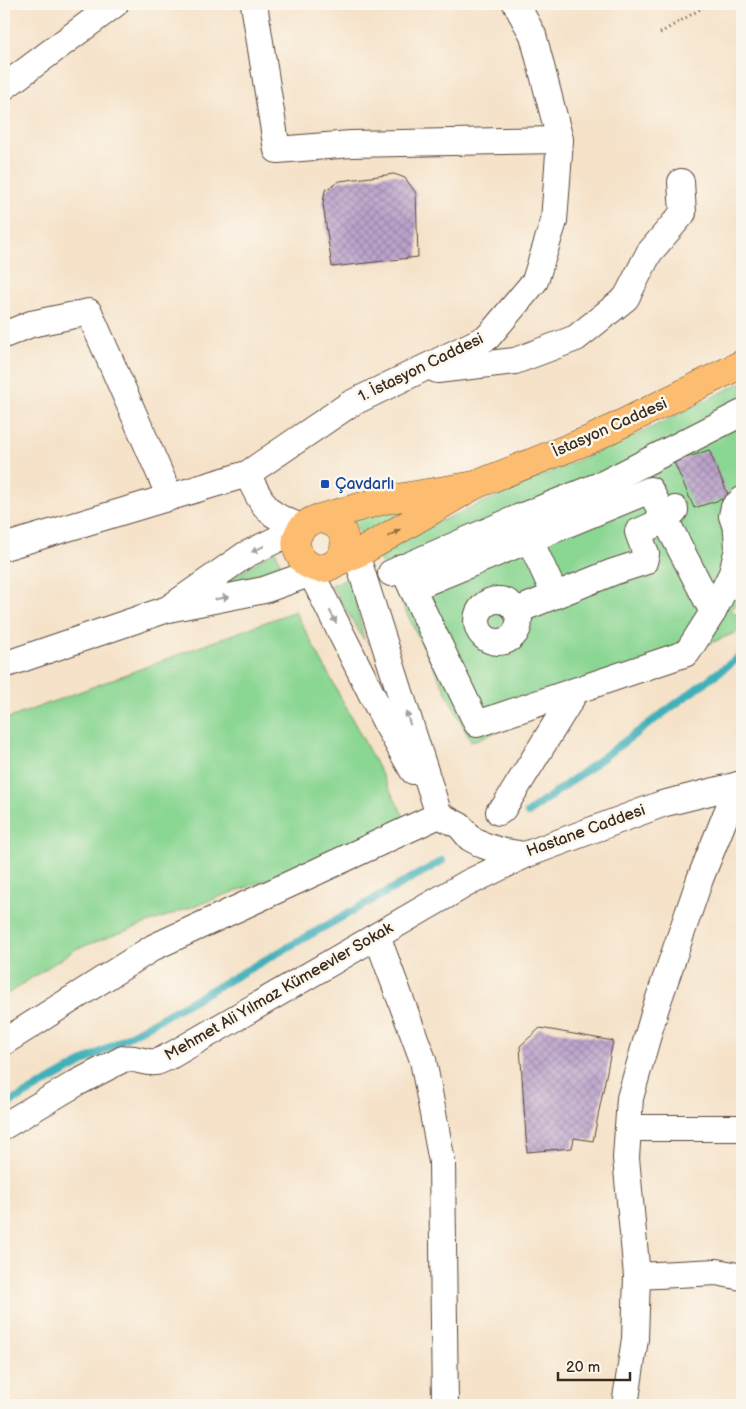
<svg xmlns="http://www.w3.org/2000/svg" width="746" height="1409" viewBox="0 0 746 1409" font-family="'Balsamiq Sans',sans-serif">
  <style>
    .green { fill: #8ad693; stroke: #628058 }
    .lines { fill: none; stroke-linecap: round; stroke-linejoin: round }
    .stream { stroke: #40b0ba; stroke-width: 8 }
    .building { fill: url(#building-cross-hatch) }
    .minor-casing { stroke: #574638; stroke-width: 28 }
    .major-casing { stroke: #574638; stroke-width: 29 }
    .path { stroke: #574638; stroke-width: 3; stroke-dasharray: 1 4; stroke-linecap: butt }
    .minor { stroke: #fff; stroke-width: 26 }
    .major { stroke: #fcbd6f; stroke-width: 28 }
    .oneway { fill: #926c42 }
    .oneway2 { fill: #a79f9a }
    .transit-dot { fill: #1a4fb4; stroke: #fbf7ec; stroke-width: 2 }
    .labels { text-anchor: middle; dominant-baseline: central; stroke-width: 5; stroke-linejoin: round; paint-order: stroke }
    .street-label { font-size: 16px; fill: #3b2a1e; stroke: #fbf7ec }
    .transit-label { font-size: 16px; fill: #164399; stroke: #fbf7ec; text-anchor: start }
  </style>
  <defs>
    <pattern id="building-cross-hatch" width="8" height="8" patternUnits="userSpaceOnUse" patternTransform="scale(1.25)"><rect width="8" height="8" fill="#bca3cc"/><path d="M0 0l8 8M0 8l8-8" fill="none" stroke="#9a85a5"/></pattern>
  </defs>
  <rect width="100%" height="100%" fill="#fbf7ec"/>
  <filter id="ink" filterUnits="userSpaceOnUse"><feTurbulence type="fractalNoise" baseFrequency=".02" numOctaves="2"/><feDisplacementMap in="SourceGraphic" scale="10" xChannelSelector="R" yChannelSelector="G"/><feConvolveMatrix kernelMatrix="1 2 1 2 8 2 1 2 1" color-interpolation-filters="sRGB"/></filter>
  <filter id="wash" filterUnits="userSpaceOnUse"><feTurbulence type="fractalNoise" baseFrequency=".0096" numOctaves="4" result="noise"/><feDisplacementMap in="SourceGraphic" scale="20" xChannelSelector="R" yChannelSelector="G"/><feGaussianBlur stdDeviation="1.12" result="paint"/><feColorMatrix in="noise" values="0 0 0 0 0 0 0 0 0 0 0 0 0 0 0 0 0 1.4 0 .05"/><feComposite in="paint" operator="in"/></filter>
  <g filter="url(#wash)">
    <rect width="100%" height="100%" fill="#f5e2c9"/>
    <g class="green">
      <polygon points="742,382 742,596 730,610 742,617 742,630 471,742 375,550 651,428"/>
      <polygon points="430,498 362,537 352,518"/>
      <polygon points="275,550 282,567 221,585"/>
      <polygon points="351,578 364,640 331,585"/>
      <polygon points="295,611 410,828 76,949 4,996 4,720"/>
    </g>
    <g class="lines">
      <g class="stream">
        <polyline points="528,813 742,655"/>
        <polyline points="4,1106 442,861"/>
      </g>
    </g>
    <g id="blocks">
      <g class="building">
        <polygon points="394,174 405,178 416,193 418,257 332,267 323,204 325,190 340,181"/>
        <polygon points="709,450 729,497 694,508 674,462"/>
        <polygon points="540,1028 613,1041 593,1141 574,1138 572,1148 527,1152 520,1046"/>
      </g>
    </g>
  </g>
  <g filter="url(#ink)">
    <use href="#blocks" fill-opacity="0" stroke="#574638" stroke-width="1"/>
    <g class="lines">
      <defs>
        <g id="minor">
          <polyline points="254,4 277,150 351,144 560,140"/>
          <polyline points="4,87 115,4"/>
          <polyline points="4,335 31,324 89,312 170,497"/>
          <polyline points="437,370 515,361 576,338 626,298 649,253 683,213 681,182"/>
          <path d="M247 474C265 508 264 514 302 527"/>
          <polyline points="522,523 555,595"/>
          <polyline points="302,527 245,555 168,609 264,590 328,567"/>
          <polyline points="4,547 247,474 350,404 488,337 535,281 554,221 560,140 533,35 516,4"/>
          <polyline points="356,554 439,815"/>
          <polyline points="402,567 477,724 687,653 713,612 732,573 738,549 737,531 732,516 734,507 742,500"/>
          <polyline points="311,573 386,723 413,771"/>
          <polyline points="391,573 520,517 605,483 742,413"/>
          <polyline points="412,588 650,490 713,612"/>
          <circle cx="498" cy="621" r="21"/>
          <polyline points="516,611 613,572 644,562 646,554 638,532 665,520 675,510 675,509"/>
          <polyline points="4,665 168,609"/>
          <polyline points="499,812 503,809 576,691"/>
          <polyline points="439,815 460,826 470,838 483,845 500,851 525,855 662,804 742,784"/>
          <polyline points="377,936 423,1060 442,1162 445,1405"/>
          <polyline points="4,1042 154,947 439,815"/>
          <path d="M4 1126 75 1084 123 1059C134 1056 145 1064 156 1062 161 1061 167 1057 172 1055L466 884 525 855"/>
          <polyline points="628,1128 742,1128"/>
          <polyline points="637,1276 717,1272 742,1277"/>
          <polyline points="625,1405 635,1339 637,1276 626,1158 630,1098 656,1007 700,879 738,785"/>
        </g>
        <g id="major">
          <polyline points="475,485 591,439 742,364"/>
          <path d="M316 519C333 519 348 530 344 548 343 555 339 560 334 564 305 583 276 534 316 519L385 500 475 485 366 549 335 563"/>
        </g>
      </defs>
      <use href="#minor" class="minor-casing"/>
      <use href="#major" class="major-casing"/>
      <polyline class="path" points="660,33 709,4"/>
      <use href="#minor" class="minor"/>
      <use href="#major" class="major"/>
    </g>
    <defs><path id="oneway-solid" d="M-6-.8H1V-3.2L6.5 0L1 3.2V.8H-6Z" transform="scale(1.25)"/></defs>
    <use class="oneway" href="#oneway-solid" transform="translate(394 533) rotate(-31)"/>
    <g class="oneway2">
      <use href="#oneway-solid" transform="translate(258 549) rotate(154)"/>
      <use href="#oneway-solid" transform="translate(222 598) rotate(-12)"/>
      <use href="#oneway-solid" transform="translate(333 617) rotate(63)"/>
      <use href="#oneway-solid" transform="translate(408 718) rotate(-108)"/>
    </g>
  </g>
  <rect class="transit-dot" x="320" y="479" width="10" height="10" rx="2.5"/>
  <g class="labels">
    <g class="street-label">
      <text transform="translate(421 368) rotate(-26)">1. İstasyon Caddesi</text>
      <text transform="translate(610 428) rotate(-24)">İstasyon Caddesi</text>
      <text transform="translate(586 831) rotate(-20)">Hastane Caddesi</text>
      <text transform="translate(279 992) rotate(-30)">Mehmet Ali Yılmaz Kümeevler Sokak</text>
    </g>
    <g class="transit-label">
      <text x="335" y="484">Çavdarlı</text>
    </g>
  </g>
  <rect width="746" height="1409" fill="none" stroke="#fbf7ec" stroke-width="20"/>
  <path d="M558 1372v8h72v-8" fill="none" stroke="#3b2a1e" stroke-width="2.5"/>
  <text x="566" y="1372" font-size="15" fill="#3b2a1e" stroke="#fbf7ec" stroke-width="4" paint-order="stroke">20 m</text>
</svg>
